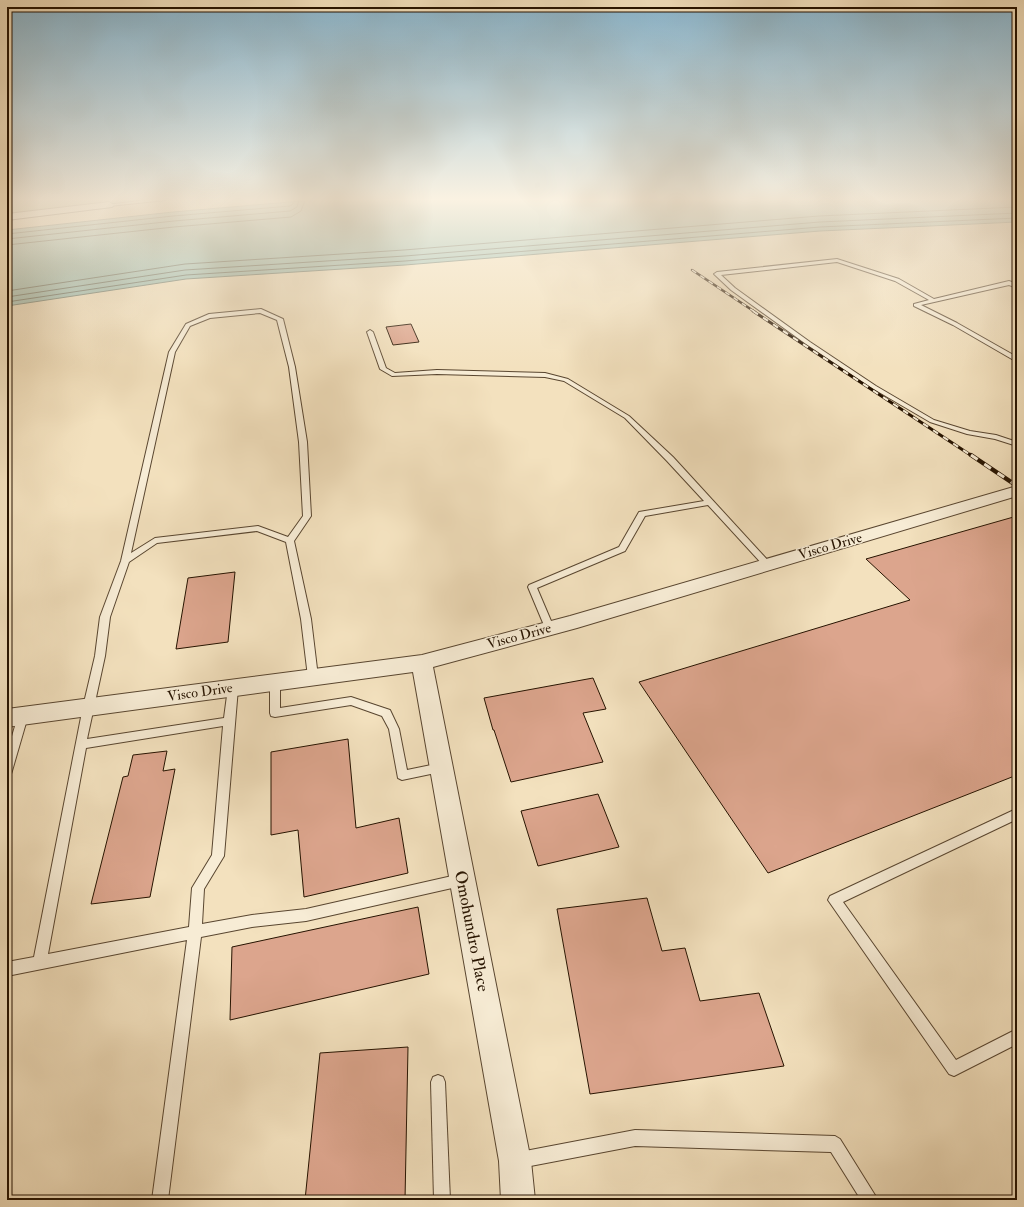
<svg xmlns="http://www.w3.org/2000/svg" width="1024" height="1207" viewBox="0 0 1024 1207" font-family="'IM FELL Double Pica',serif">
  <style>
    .green { fill: #bfc28f; stroke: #726a48 }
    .water { fill: #9bbeb2; stroke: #6c7a6b }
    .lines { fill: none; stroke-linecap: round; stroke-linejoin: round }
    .shore { stroke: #606859; stroke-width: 1 }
    .building { fill: #dca58d; stroke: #261300 }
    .service-casing { stroke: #594630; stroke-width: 2 }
    .minor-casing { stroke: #594630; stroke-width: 2 }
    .service { fill: #f7ecd5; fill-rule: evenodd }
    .minor { fill: #f7ecd5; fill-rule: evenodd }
    .rail-far2-casing { stroke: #261300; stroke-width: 2.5 }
    .rail-far1-casing { stroke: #261300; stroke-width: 3 }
    .rail-casing { stroke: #261300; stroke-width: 4.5 }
    .rail-far2 { stroke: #f7ecd5; stroke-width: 1.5; stroke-dasharray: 5; stroke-linecap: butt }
    .rail-far1 { stroke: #f7ecd5; stroke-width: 2; stroke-dasharray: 6; stroke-linecap: butt }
    .rail { stroke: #f7ecd5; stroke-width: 3; stroke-dasharray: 8; stroke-linecap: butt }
    .labels { text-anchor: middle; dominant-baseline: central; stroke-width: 3; stroke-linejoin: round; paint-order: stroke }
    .street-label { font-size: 14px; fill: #261300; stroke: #f7ecd5 }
    .near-street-label { font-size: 17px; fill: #261300; stroke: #f7ecd5 }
  </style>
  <rect width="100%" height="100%" fill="#f3e1be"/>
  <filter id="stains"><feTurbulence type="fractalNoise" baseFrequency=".005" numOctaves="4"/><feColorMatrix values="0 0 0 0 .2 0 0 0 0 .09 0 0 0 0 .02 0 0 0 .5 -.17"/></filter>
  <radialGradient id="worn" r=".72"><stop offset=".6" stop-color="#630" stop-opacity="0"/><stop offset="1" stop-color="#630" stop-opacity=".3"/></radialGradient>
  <polygon class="green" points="7,200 163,200 125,203 7,217"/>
  <polygon class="water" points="313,200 1017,200 1017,222 820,231 405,265 186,279 7,306 7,230 173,212"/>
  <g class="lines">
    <g class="shore">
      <polyline points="7,234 173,216 290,206 293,204 294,200"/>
      <polyline points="7,239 174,221 290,211 297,207 299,200"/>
      <polyline points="7,245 174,227 291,217 301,211 305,200"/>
      <polyline points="7,291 185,264 404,250 819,216 1017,207"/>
      <polyline points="7,297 185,270 405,256 820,222 1017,213"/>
      <polyline points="7,302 186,275 405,261 820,227 1017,218"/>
    </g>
  </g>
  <g class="building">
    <polygon points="411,324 419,342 393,345 386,327"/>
    <polygon points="1017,516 1017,775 768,873 639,682 910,600 866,559"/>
    <polygon points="235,572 228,642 176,649 188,578"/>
    <polygon points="593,678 606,709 583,713 603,762 511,782 494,730 493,730 484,698"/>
    <polygon points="348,739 356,828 399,818 408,873 304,897 298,830 271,835 271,752"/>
    <polygon points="167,751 163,771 175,769 150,897 91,904 123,777 128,776 133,755"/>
    <polygon points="598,794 619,847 538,866 521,811"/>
    <polygon points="647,898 662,951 685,948 700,1001 759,993 784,1066 590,1094 557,909"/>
    <polygon points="418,907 429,974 230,1020 232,947"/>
    <polygon points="408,1047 405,1200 305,1200 320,1053"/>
  </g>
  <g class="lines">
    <defs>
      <g id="service">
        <polygon points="146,200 166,200 109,206 107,205"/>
        <polygon points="837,259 899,279 934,299 1009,281 1017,284 1017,288 1009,285 921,305 957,323 1017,357 1017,362 953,325 914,306 914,304 929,300 895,281 837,262 721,275 735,288 810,342 876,386 934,420 970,431 996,435 1017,442 1017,446 995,439 967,434 930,422 872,388 806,344 731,290 714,274 717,272"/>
        <path d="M261 309 283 319 295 367 307 442 311 516 294 541 311 619 318 677 316 680H310L308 677 301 619 286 542 257 531 157 543 129 562 110 617 105 656 87 739 224 718 228 688 229 685H237L238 688 224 856 204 889 202 924 252 915 306 909 461 874 465 876 467 880 465 884 461 886 306 921 252 927 201 937 168 1200H152L187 940 7 976V962L34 957 83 707 95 656 100 617 121 561 169 352 186 324 209 314ZM260 313 277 320 289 367 299 442 303 516 288 537 258 526 155 538 131 553 175 352 190 326 210 318ZM223 726 212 855 192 888 189 927 48 954 86 748Z"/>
        <polygon points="370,330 373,332 386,368 395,373 437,370 545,373 568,379 629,416 673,457 772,565 771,567 765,567 708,505 645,516 625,551 537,588 554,628 549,631 546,630 528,587 529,585 619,547 639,512 704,501 667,461 625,418 564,381 545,377 437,374 392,376 380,369 367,332"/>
        <polygon points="275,678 279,679 280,682 280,708 351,697 390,710 399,729 407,770 441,763 445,765 446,768 445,771 402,780 398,778 389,729 382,716 351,705 275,717 271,716 270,713 270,682 271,679"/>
        <polygon points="23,712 27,713 28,716 12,771 11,774 7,776 7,753 18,716 19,713"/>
        <polygon points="1014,810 1017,811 1017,823 1013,821 843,902 956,1060 1017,1029 1017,1044 954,1076 949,1074 828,900 830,896"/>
        <polygon points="438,1075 443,1077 445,1082 450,1200 434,1200 431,1082 433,1077"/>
        <polygon points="635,1130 835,1136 840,1139 878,1200 861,1200 831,1152 635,1146 520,1168 515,1165 512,1160 515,1155 520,1152"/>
      </g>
      <g id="minor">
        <polygon points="109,202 114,205 112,207 7,220 7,214"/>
        <polygon points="1017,486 1017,496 577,628 433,667 531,1161 535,1200 501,1200 499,1161 413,672 7,727 7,709 422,655 570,616"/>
      </g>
    </defs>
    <use href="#service" class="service-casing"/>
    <use href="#minor" class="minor-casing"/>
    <use href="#service" class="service"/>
    <use href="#minor" class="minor"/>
    <defs>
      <polyline id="rail-far2" points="692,270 755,312"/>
      <polyline id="rail-far1" points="753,311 972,456"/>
      <polyline id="rail" points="971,455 1017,486"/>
    </defs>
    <use href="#rail-far2" class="rail-far2-casing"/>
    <use href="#rail-far1" class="rail-far1-casing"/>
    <use href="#rail" class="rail-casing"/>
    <use href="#rail-far2" class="rail-far2"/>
    <use href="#rail-far1" class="rail-far1"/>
    <use href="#rail" class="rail"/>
  </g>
  <linearGradient id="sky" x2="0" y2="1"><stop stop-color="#89b8d2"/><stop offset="0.54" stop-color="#faf2e2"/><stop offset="1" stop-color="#faf2e2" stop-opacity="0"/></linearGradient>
  <rect width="1024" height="369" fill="url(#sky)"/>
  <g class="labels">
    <g class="street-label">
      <text transform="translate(830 546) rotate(-16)">Visco Drive</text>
      <text transform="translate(519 636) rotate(-15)">Visco Drive</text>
      <text transform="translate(200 692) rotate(-8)">Visco Drive</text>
    </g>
    <g class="near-street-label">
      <text transform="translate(472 931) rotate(79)">Omohundro Place</text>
    </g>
  </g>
  <rect width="1024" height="1207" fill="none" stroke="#f3e1be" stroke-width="24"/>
  <rect x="8" y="8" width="1008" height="1191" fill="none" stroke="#261300" stroke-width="2"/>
  <rect x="12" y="12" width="1000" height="1183" fill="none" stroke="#261300"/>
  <rect width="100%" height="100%" filter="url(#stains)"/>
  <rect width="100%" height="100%" fill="url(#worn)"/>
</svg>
